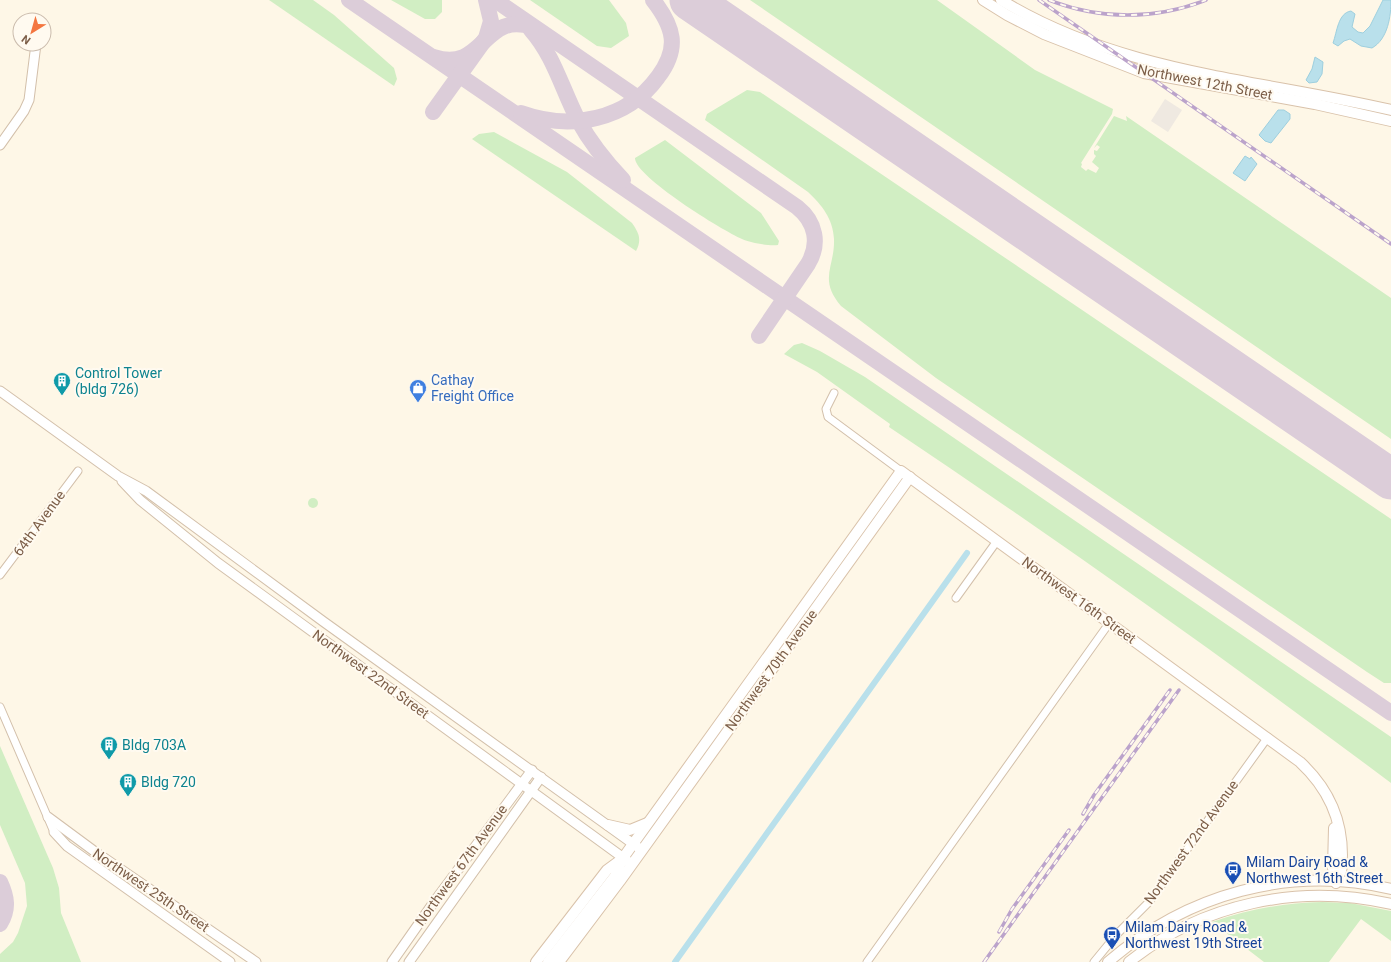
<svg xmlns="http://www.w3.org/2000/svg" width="1391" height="962" viewBox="0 0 1391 962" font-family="Roboto,sans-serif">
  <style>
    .industrial { fill: #efe9e1 }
    .green { fill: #d1eec3 }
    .water { fill: #b9e0eb; stroke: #9ecfde }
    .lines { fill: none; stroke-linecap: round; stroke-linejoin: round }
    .canal { stroke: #b9e0eb; stroke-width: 6 }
    .taxiway { stroke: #dccdd9; stroke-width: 16 }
    .runway { stroke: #dccdd9; stroke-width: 41 }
    .minor-casing { stroke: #d3c0ab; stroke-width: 9 }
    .tertiary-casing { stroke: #d3c0ab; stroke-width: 11 }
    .secondary-casing { stroke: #d9c2aa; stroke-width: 12 }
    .minor { stroke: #fff; stroke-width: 7 }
    .tertiary { stroke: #fff; stroke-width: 9 }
    .secondary { stroke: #fff; stroke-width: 10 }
    .rail-casing { stroke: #bba3cb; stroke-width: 3.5 }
    .rail { stroke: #fffaf0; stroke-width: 2; stroke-dasharray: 6; stroke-linecap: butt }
    .labels { text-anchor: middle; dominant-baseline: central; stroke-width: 4; stroke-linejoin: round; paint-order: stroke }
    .street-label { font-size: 14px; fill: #7c5e48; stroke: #fffaf0 }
    .culture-label { font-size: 14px; fill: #0d838f; stroke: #fffaf0; text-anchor: start }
    .shop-label { font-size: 14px; fill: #366cbe; stroke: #fffaf0; text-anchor: start }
    .transit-label { font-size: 14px; fill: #164399; stroke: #fffaf0; text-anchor: start }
  </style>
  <rect width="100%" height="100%" fill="#fef7e7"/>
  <polygon class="industrial" points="1165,99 1182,110 1168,132 1151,121"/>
  <g class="green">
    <polygon points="269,0 313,0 334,15 394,68 397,79 394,86"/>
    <polygon points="391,0 442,0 442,12 435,19 425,19"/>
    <polygon points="530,0 609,0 626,23 629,36 611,48 597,46"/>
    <polygon points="750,0 937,0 1035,70 1113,109 1112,114 1081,163 1082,164 1081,167 1086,171 1088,169 1096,173 1099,168 1092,162 1096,156 1094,154 1094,150 1097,151 1100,147 1097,145 1094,148 1114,116 1127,121 1126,116 1391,298 1391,439"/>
    <path d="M747 90 760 92 1391 519V683H1384L1367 672 936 378 841 306C818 279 835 267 834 239 833 219 822 205 808 192L705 120 707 114Z"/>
    <path d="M494 132 567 172 632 223C639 233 642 240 636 251L472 139 479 134Z"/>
    <path d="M665 140 761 213 779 241 778 245C768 246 751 243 742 239 723 231 634 176 635 158Z"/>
    <path d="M802 343 820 351 865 377 1391 737V783C1227 660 1059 541 889 427L890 424 817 372 784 354 794 345Z"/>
    <circle cx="313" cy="503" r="5"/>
    <polygon points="0,746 53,868 59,888 61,913 81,962 0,962 0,954 13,942 18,933 27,906 25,883 0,825"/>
    <path d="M1322 902 1350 903 1391 911V941L1361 919 1329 962H1264L1212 922C1249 909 1284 903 1322 902Z"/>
  </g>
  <g class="water">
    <path d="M1383 0H1391C1391 16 1388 39 1372 48L1361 46 1350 39 1344 41 1338 46 1333 43C1337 32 1338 13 1351 11L1355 14 1352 27 1358 32 1363 33 1370 26Z"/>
    <polygon points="1315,57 1323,62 1322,74 1317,82 1309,83 1306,80 1312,69"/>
    <polygon points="1278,110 1284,110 1290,114 1290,119 1271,143 1265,141 1259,135"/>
    <polygon points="1245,156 1250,159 1251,157 1257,164 1245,181 1233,173"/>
  </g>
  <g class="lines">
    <polyline class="canal" points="675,962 967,553"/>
    <g class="taxiway">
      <polyline points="349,0 1391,713"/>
      <path d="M495 0 797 207C816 222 820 244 808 264L759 336"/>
      <path d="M531 30C554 56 562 89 578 120 590 142 606 162 623 180"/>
      <path d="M434 57C483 74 484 10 532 27"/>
      <polyline points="433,112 486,38 491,21 486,0"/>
      <path d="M521 113C571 131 627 120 658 77 680 48 674 27 653 0"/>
      <path d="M0 882C7 897 9 909 0 924"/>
    </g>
    <polyline class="runway" points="690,0 1391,479"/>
    <defs>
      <g id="minor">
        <polyline points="834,393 826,409 828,417 901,471"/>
        <polyline points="0,575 78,471"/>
        <polyline points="956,598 997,541"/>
        <polyline points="0,707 54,832"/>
        <polyline points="867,962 1110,622"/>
        <polyline points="1094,962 1117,934 1149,902 1268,737"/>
      </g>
      <g id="tertiary">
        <polyline points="0,145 24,111 29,100 36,44"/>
        <polyline points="0,391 118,476 146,491 324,622 639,848"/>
        <polyline points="122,481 140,500 218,563 629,862"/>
        <polyline points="48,817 94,851 256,962"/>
        <polyline points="54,832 67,846 230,962"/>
        <polyline points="392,962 434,902 532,770"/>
        <polyline points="409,962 541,777"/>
      </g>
      <g id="secondary">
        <polyline points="983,0 1007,15 1044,34 1144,73 1315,104 1391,121"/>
        <path d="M1001 0C1120 73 1258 79 1391 110"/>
        <polyline points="608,825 630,830 647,823"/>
        <polyline points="1334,828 1333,868 1336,883"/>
        <polyline points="536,962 607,870 622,859"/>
        <path d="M548 962 615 876 623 858 633 844 901 471 1300 762C1327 787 1342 818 1342 855 1341 869 1344 867 1336 881"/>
        <polyline points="559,962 620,881 910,477"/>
        <path d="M1108 962C1187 894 1289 865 1391 889"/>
        <path d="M1129 962C1203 903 1299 883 1391 904"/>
      </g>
    </defs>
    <use href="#minor" class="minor-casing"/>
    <use href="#tertiary" class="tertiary-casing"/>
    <use href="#secondary" class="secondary-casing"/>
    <use href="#minor" class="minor"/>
    <use href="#tertiary" class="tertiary"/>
    <use href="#secondary" class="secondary"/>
    <defs>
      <g id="rail">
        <polyline points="1039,0 1391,244"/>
        <path d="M1049 0C1100 20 1155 20 1206 0"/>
        <polyline points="1083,814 1094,795 1170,690"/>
        <polyline points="999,932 1012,909 1069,830"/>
        <polyline points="984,962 1179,690"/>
      </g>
    </defs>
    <use href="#rail" class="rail-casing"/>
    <use href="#rail" class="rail"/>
  </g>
  <defs>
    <symbol id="building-pin" viewBox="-11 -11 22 30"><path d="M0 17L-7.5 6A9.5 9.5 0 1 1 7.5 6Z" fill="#0f9aa8" stroke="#fffaf0"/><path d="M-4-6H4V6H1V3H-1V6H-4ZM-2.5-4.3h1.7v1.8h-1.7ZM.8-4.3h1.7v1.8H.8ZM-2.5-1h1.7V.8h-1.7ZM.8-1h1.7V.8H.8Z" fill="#fff"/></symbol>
    <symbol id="shop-pin" viewBox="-11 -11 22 30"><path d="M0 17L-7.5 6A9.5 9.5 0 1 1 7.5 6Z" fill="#3f7fe0" stroke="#fffaf0"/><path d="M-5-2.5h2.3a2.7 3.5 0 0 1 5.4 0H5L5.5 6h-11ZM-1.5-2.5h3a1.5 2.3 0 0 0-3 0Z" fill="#fff"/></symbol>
    <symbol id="bus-pin" viewBox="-11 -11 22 30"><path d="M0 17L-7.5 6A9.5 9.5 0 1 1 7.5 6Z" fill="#1a4fb4" stroke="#fffaf0"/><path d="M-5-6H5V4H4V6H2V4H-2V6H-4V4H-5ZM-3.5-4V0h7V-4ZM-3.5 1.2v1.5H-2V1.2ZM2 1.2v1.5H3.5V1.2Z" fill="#fff"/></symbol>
  </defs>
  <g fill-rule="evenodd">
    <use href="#building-pin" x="52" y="371" width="20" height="27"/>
    <use href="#shop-pin" x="408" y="378" width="20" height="27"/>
    <use href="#building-pin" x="99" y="735" width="20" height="27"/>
    <use href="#building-pin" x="118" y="772" width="20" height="27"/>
    <use href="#bus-pin" x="1223" y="860" width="20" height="27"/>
    <use href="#bus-pin" x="1102" y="925" width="20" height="27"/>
  </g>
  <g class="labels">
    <g class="street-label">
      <text transform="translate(1205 82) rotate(11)">Northwest 12th Street</text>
      <text transform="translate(39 523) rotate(-54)">64th Avenue</text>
      <text transform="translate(1079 600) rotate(36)">Northwest 16th Street</text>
      <text transform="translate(771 670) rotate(-54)">Northwest 70th Avenue</text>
      <text transform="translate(371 674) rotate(36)">Northwest 22nd Street</text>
      <text transform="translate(1191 842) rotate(-54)">Northwest 72nd Avenue</text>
      <text transform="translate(461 865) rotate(-54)">Northwest 67th Avenue</text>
      <text transform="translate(151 890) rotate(34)">Northwest 25th Street</text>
    </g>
    <g class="culture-label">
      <text x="75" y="373">Control Tower<tspan x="75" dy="16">(bldg 726)</tspan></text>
      <text x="122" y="745">Bldg 703A</text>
      <text x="141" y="782">Bldg 720</text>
    </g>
    <g class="shop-label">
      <text x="431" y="380">Cathay<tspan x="431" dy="16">Freight Office</tspan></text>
    </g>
    <g class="transit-label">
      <text x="1246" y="862">Milam Dairy Road &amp;<tspan x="1246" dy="16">Northwest 16th Street</tspan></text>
      <text x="1125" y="927">Milam Dairy Road &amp;<tspan x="1125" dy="16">Northwest 19th Street</tspan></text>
    </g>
  </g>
  <g transform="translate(32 32) rotate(217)"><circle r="19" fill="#fffaf0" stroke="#cbbcad"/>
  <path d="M0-3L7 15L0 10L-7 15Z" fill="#f47640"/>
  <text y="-6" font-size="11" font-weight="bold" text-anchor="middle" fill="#7c5e48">N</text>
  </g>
</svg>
